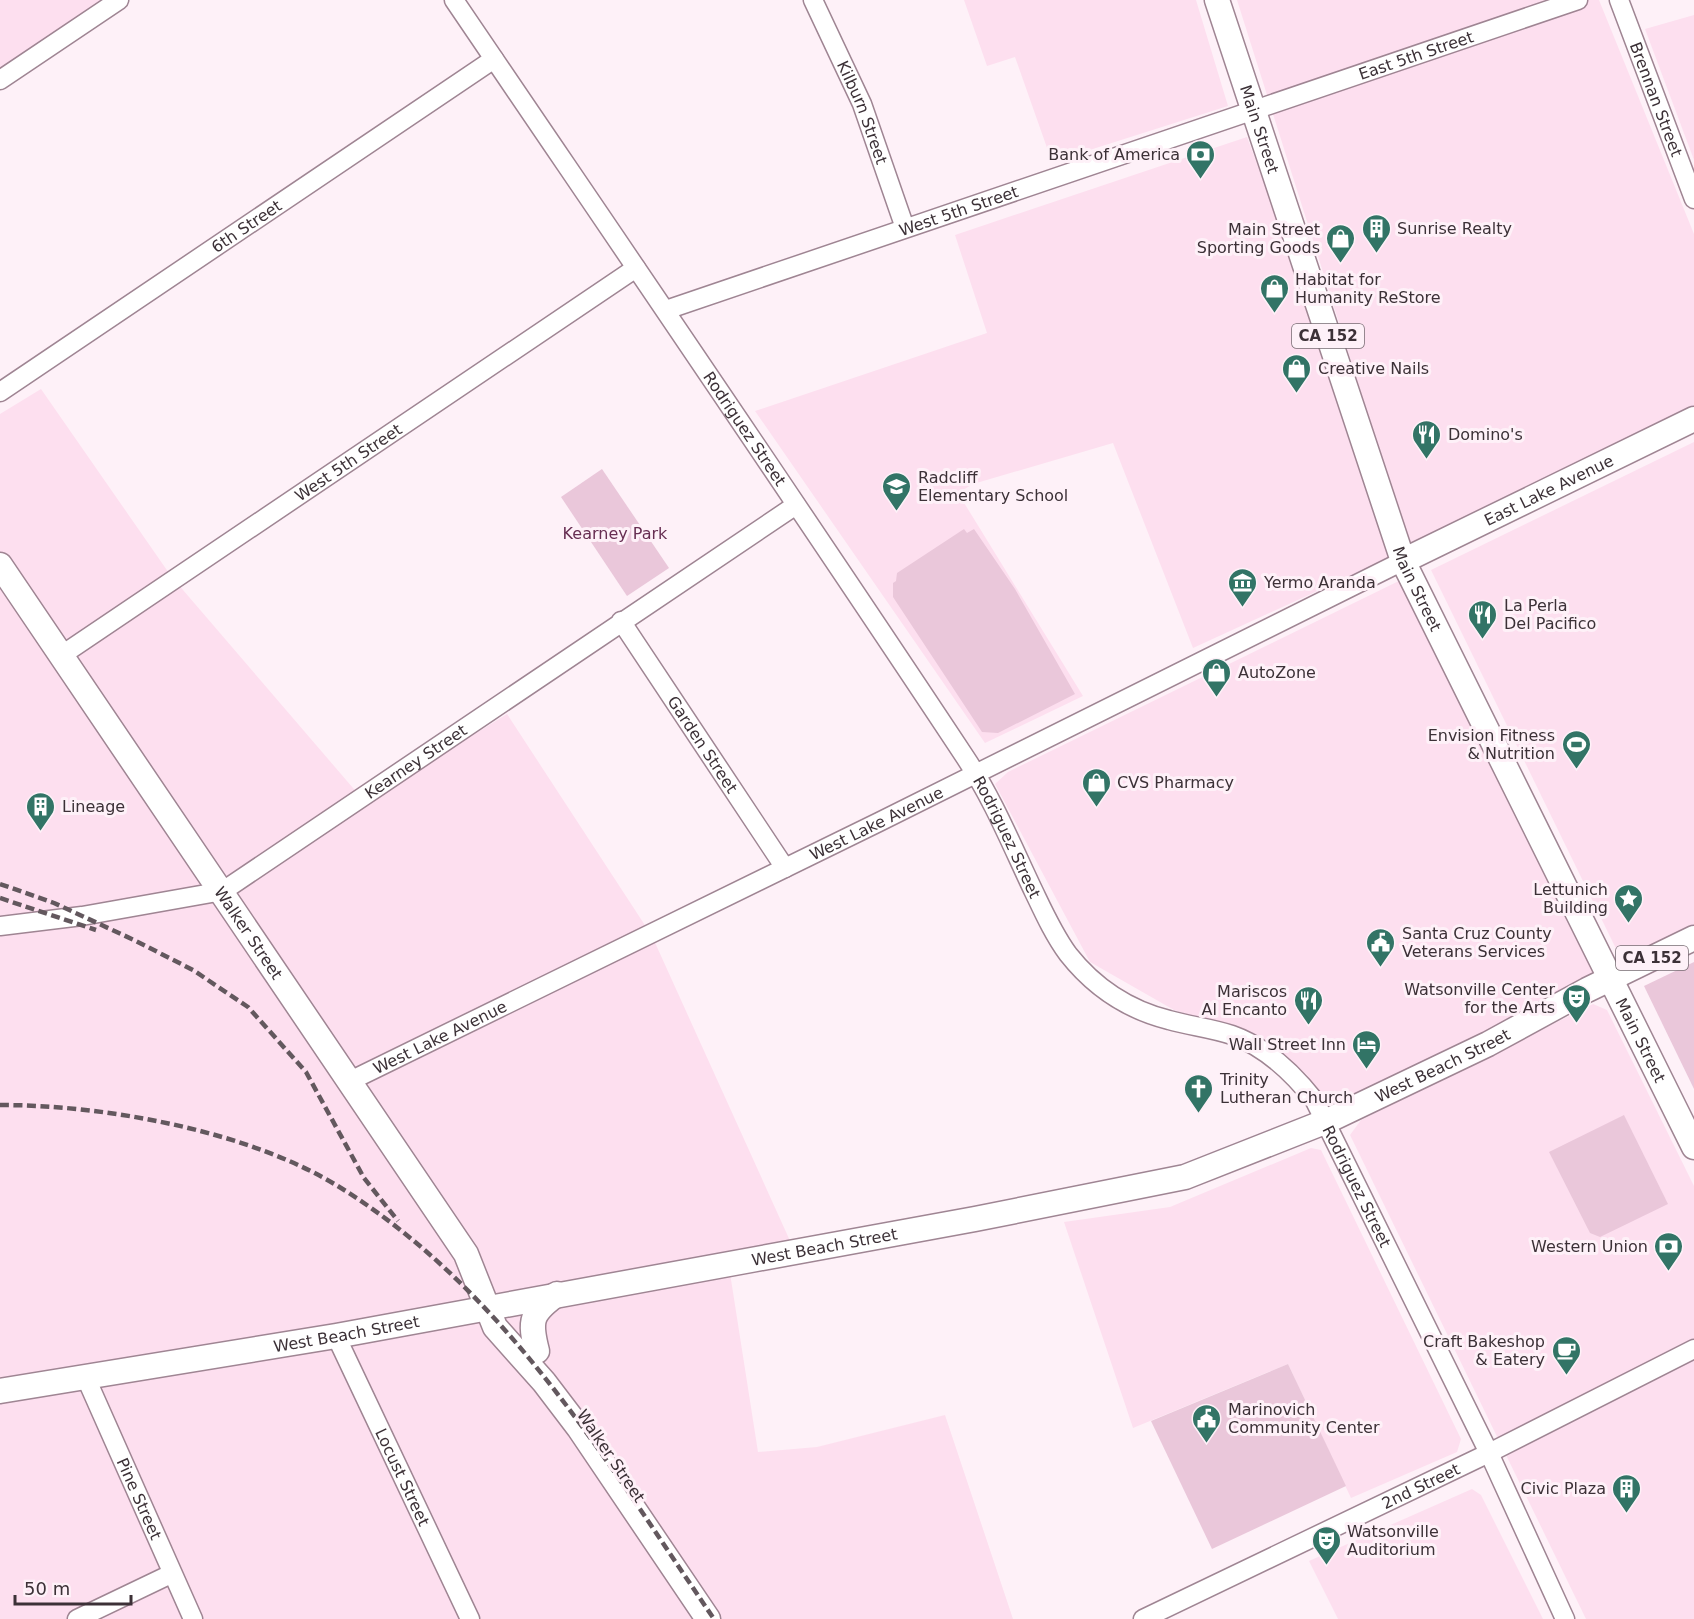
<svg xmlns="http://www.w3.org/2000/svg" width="1694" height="1619" viewBox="0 0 1694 1619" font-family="'DejaVu Sans',sans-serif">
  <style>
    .built { fill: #fddfef }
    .green { fill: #eac7da }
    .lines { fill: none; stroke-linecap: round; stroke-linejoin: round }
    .minor-casing { stroke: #9f8593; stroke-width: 21 }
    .major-casing { stroke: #9f8593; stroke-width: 27 }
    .minor { stroke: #fff; stroke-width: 18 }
    .major { stroke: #fff; stroke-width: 24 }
    .rail { stroke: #63585e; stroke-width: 4.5; stroke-dasharray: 9 4.5; stroke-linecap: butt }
    .labels { text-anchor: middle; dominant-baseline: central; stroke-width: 6; stroke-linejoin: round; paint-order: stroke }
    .shield { fill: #fef1f8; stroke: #766b71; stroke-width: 1.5 }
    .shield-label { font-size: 15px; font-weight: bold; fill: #3c3137 }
    .street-label { font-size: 16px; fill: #3c3137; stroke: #fef1f8 }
    .poi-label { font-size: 16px; fill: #3c3137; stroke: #fef1f8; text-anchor: start }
    .park-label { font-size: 16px; fill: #672e52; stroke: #fef1f8 }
  </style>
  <rect width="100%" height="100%" fill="#fef1f8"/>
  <g class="built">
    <polygon points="0,0 119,0 0,81"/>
    <polygon points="964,0 1196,0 1228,106 1052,162 1015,57 987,66"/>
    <polygon points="1237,0 1599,0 1694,234 1694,408 1413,557"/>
    <polygon points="1694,15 1694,160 1645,29"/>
    <polygon points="1247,137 1318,327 1396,555 1193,648 1113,443 973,484 958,493 1083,696 985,743 755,411 987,333 955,235"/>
    <polygon points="41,389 171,576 365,802 507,714 652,936 791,1243 727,1254 758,1452 817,1447 945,1415 1013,1619 0,1619 0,414"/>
    <polygon points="1694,442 1694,926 1622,961 1431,570"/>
    <polygon points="1405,578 1605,978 1334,1116 1307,1075 1264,1039 1174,1010 1090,962 995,784 1008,772"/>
    <polygon points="1593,1004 1607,1010 1694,1186 1694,1619 1586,1619 1350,1135 1361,1120"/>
    <polygon points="1311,1148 1321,1150 1461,1439 1457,1452 1351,1498 1288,1364 1133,1428 1064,1222 1170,1207"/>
    <polygon points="1472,1489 1481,1495 1543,1619 1338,1619 1309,1561"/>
  </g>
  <g class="green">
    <polygon points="602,469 669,568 627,596 561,497"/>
    <polygon points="964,529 967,533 974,529 1015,589 1075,694 998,733 982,732 893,597 893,583 896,581 897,573"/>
    <polygon points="1694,962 1694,1089 1644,986"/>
    <polygon points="1624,1115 1668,1204 1600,1237 1590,1233 1549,1152"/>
    <polygon points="1288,1364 1346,1486 1212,1549 1151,1421"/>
  </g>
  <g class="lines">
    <defs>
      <g id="minor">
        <path id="s1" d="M454 0C625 252 797 503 965 757 993 799 1012 846 1034 892 1044 913 1054 935 1068 954 1094 987 1129 1010 1169 1020 1190 1026 1211 1028 1232 1035 1266 1047 1293 1073 1315 1101L1489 1453 1565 1619"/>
        <path id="s2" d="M813 0 862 104 905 228"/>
        <path id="s3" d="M1619 0 1694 199"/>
        <polyline points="0,80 119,0"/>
        <path id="s4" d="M666 310 1578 0"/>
        <path id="s5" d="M0 392 494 59"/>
        <path id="s6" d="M621 621 785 868"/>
        <path id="s7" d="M62 655 636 268"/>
        <path id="s8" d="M0 926 82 916 223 891 796 505"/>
        <path id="s9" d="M350 1081 879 822 1403 561"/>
        <path id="s10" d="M336 1336 470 1619"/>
        <path id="s11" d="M86 1378 193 1619"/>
        <polyline points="77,1619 171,1574"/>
        <path id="s12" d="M1143 1619 1489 1453 1694 1349"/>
      </g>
      <g id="major">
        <path id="s13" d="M1217 0 1403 561 1694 1147"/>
        <path id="s14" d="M1403 561 1694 419"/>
        <path id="s15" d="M0 565 466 1254 495 1327 544 1382 579 1428 708 1619"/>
        <path d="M537 1351C529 1320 531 1313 557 1294"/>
        <path id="s16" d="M0 1391 336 1336 975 1219 1185 1177 1327 1121 1488 1044 1587 990 1694 938"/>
      </g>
    </defs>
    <use href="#minor" class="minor-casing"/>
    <use href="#major" class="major-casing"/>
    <use href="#minor" class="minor"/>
    <use href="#major" class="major"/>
    <g class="rail">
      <polyline points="0,884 54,903 134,940 193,970 248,1007 306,1072 364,1178 398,1221"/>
      <polyline points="0,898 96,930"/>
      <path d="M0 1105C106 1105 250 1131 341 1188 506 1291 607 1462 714 1619"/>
    </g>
  </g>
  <defs>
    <symbol id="bank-pin" viewBox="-11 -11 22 30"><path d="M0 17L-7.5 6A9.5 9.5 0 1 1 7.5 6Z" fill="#327466" stroke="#fef1f8"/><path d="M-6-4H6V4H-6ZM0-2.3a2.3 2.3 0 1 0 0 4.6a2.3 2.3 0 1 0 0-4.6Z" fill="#fff"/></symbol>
    <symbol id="building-pin" viewBox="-11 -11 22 30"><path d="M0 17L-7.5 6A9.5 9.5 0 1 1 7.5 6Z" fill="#327466" stroke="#fef1f8"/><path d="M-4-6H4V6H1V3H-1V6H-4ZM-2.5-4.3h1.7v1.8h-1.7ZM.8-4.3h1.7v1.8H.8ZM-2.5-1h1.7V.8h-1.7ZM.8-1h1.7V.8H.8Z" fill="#fff"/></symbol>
    <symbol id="shop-pin" viewBox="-11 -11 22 30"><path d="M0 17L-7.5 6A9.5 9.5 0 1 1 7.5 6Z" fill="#327466" stroke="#fef1f8"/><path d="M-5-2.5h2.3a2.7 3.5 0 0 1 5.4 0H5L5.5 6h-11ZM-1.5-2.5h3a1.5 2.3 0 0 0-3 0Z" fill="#fff"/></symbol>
    <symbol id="restaurant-pin" viewBox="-11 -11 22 30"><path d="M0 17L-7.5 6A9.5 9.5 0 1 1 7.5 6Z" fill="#327466" stroke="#fef1f8"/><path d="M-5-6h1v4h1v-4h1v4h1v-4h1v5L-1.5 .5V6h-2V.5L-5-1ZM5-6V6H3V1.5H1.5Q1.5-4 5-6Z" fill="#fff"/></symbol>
    <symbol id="school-pin" viewBox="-11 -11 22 30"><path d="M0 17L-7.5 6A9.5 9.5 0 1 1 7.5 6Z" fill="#327466" stroke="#fef1f8"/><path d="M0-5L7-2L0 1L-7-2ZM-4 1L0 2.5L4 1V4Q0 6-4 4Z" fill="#fff"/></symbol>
    <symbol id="museum-pin" viewBox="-11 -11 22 30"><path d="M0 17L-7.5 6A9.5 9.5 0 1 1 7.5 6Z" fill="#327466" stroke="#fef1f8"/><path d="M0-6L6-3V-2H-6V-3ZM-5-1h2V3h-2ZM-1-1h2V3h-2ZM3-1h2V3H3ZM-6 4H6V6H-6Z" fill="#fff"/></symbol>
    <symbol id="stadium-pin" viewBox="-11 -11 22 30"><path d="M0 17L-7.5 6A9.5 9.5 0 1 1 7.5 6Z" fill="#327466" stroke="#fef1f8"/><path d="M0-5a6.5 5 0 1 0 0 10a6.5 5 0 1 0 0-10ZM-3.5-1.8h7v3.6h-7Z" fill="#fff"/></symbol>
    <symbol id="sight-pin" viewBox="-11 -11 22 30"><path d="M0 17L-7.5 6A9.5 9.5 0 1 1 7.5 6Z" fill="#327466" stroke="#fef1f8"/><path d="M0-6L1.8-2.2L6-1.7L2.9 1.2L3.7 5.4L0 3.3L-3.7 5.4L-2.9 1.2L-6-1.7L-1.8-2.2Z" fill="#fff"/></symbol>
    <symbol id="civic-pin" viewBox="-11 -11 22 30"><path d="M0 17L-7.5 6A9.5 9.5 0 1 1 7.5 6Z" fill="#327466" stroke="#fef1f8"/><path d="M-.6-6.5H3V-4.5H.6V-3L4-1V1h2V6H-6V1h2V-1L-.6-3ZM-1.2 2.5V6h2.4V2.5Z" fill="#fff"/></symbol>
    <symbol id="theatre-pin" viewBox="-11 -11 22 30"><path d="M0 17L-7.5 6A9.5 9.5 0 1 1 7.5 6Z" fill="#327466" stroke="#fef1f8"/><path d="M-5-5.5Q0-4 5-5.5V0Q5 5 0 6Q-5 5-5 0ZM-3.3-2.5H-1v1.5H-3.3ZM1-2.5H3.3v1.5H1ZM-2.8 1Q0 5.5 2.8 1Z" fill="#fff"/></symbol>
    <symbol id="hotel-pin" viewBox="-11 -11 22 30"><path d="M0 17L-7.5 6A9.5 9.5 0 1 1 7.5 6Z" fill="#327466" stroke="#fef1f8"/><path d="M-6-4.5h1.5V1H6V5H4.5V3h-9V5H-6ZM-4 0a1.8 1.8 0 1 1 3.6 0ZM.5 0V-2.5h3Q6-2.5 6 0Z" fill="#fff"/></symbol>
    <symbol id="church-pin" viewBox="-11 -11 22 30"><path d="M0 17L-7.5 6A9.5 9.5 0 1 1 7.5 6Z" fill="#327466" stroke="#fef1f8"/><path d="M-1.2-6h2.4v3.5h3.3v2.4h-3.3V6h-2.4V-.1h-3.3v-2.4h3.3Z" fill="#fff"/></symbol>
    <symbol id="cafe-pin" viewBox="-11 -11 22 30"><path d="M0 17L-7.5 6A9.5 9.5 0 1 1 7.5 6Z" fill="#327466" stroke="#fef1f8"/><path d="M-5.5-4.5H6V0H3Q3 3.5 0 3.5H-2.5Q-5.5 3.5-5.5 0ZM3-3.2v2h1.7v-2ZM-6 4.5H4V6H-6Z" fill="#fff"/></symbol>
  </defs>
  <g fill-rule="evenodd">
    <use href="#bank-pin" x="1184" y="138" width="33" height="45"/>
    <use href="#building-pin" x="1360" y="212" width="33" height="45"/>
    <use href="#shop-pin" x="1324" y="222" width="33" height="45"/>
    <use href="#shop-pin" x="1258" y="272" width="33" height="45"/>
    <use href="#shop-pin" x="1280" y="352" width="33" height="45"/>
    <use href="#restaurant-pin" x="1410" y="418" width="33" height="45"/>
    <use href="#school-pin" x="880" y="470" width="33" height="45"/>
    <use href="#museum-pin" x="1226" y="566" width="33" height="45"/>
    <use href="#restaurant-pin" x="1466" y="598" width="33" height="45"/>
    <use href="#shop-pin" x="1200" y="656" width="33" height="45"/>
    <use href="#stadium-pin" x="1560" y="728" width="33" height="45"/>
    <use href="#shop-pin" x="1080" y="766" width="33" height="45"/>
    <use href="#building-pin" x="24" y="790" width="33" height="45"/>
    <use href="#sight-pin" x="1612" y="882" width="33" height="45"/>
    <use href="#civic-pin" x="1364" y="926" width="33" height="45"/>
    <use href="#theatre-pin" x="1560" y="982" width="33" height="45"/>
    <use href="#restaurant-pin" x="1292" y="984" width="33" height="45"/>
    <use href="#hotel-pin" x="1350" y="1028" width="33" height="45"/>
    <use href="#church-pin" x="1182" y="1072" width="33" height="45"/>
    <use href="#bank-pin" x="1652" y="1230" width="33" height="45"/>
    <use href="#cafe-pin" x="1550" y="1334" width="33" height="45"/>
    <use href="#civic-pin" x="1190" y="1402" width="33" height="45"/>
    <use href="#building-pin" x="1610" y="1472" width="33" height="45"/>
    <use href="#theatre-pin" x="1310" y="1524" width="33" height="45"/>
  </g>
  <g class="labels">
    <g class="shield">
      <rect x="1292" y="324" width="72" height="24" rx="4.5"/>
      <rect x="1616" y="946" width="72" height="24" rx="4.5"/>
    </g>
    <g class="shield-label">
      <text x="1328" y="336">CA 152</text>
      <text x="1652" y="958">CA 152</text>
    </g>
    <g class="street-label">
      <text stroke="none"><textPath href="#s4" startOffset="792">East 5th Street</textPath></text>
      <text stroke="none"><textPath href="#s3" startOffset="106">Brennan Street</textPath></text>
      <text stroke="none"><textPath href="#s2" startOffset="123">Kilburn Street</textPath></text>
      <text stroke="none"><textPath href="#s13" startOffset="136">Main Street</textPath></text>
      <text stroke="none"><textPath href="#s4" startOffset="309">West 5th Street</textPath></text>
      <text stroke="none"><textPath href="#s5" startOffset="297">6th Street</textPath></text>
      <text stroke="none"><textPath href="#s1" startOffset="518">Rodriguez Street</textPath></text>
      <text stroke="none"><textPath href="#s7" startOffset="345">West 5th Street</textPath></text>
      <text stroke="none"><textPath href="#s14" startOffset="162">East Lake Avenue</textPath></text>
      <text stroke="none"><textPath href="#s13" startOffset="622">Main Street</textPath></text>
      <text stroke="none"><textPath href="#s6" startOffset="148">Garden Street</textPath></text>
      <text stroke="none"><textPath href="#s8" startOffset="458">Kearney Street</textPath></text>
      <text stroke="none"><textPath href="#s9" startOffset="586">West Lake Avenue</textPath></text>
      <text stroke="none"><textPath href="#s1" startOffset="1004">Rodriguez Street</textPath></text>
      <text stroke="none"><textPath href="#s15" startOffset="444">Walker Street</textPath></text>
      <text stroke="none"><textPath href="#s9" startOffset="100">West Lake Avenue</textPath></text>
      <text stroke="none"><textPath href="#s13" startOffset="1126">Main Street</textPath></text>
      <text stroke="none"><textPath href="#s16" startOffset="1485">West Beach Street</textPath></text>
      <text stroke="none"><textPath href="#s1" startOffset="1526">Rodriguez Street</textPath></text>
      <text stroke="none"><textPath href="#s16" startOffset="837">West Beach Street</textPath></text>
      <text stroke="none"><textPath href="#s16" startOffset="351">West Beach Street</textPath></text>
      <text transform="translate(611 1456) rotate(56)">Walker Street</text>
      <text stroke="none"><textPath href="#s10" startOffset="156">Locust Street</textPath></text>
      <text stroke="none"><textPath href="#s12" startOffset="308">2nd Street</textPath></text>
      <text stroke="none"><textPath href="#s11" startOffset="132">Pine Street</textPath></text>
    </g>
    <g class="poi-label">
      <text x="1180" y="154" text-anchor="end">Bank of America</text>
      <text x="1397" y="228">Sunrise Realty</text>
      <text x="1320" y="229" text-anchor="end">Main Street<tspan x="1320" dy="18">Sporting Goods</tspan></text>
      <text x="1295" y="279">Habitat for<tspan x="1295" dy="18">Humanity ReStore</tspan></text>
      <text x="1318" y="368">Creative Nails</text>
      <text x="1448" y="434">Domino's</text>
      <text x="918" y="477">Radcliff<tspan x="918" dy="18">Elementary School</tspan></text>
      <text x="1264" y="582">Yermo Aranda</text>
      <text x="1504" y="605">La Perla<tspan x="1504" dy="18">Del Pacifico</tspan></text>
      <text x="1238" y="672">AutoZone</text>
      <text x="1555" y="735" text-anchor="end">Envision Fitness<tspan x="1555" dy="18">&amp; Nutrition</tspan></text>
      <text x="1117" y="782">CVS Pharmacy</text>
      <text x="62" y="806">Lineage</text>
      <text x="1608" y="889" text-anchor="end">Lettunich<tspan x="1608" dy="18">Building</tspan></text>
      <text x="1402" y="933">Santa Cruz County<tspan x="1402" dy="18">Veterans Services</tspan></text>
      <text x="1555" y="989" text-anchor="end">Watsonville Center<tspan x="1555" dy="18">for the Arts</tspan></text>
      <text x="1287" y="991" text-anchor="end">Mariscos<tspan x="1287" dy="18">Al Encanto</tspan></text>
      <text x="1346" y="1044" text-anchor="end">Wall Street Inn</text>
      <text x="1220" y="1079">Trinity<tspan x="1220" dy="18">Lutheran Church</tspan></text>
      <text x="1648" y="1246" text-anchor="end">Western Union</text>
      <text x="1545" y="1341" text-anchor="end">Craft Bakeshop<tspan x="1545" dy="18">&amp; Eatery</tspan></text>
      <text x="1228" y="1409">Marinovich<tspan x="1228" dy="18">Community Center</tspan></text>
      <text x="1606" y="1488" text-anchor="end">Civic Plaza</text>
      <text x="1347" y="1531">Watsonville<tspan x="1347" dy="18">Auditorium</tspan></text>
    </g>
    <g class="park-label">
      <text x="615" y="533">Kearney Park</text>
    </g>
  </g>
  <path d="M15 1595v9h116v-9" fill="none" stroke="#3c3137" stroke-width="3"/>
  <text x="24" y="1595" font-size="18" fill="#3c3137" stroke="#fef1f8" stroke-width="4.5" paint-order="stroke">50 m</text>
</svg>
